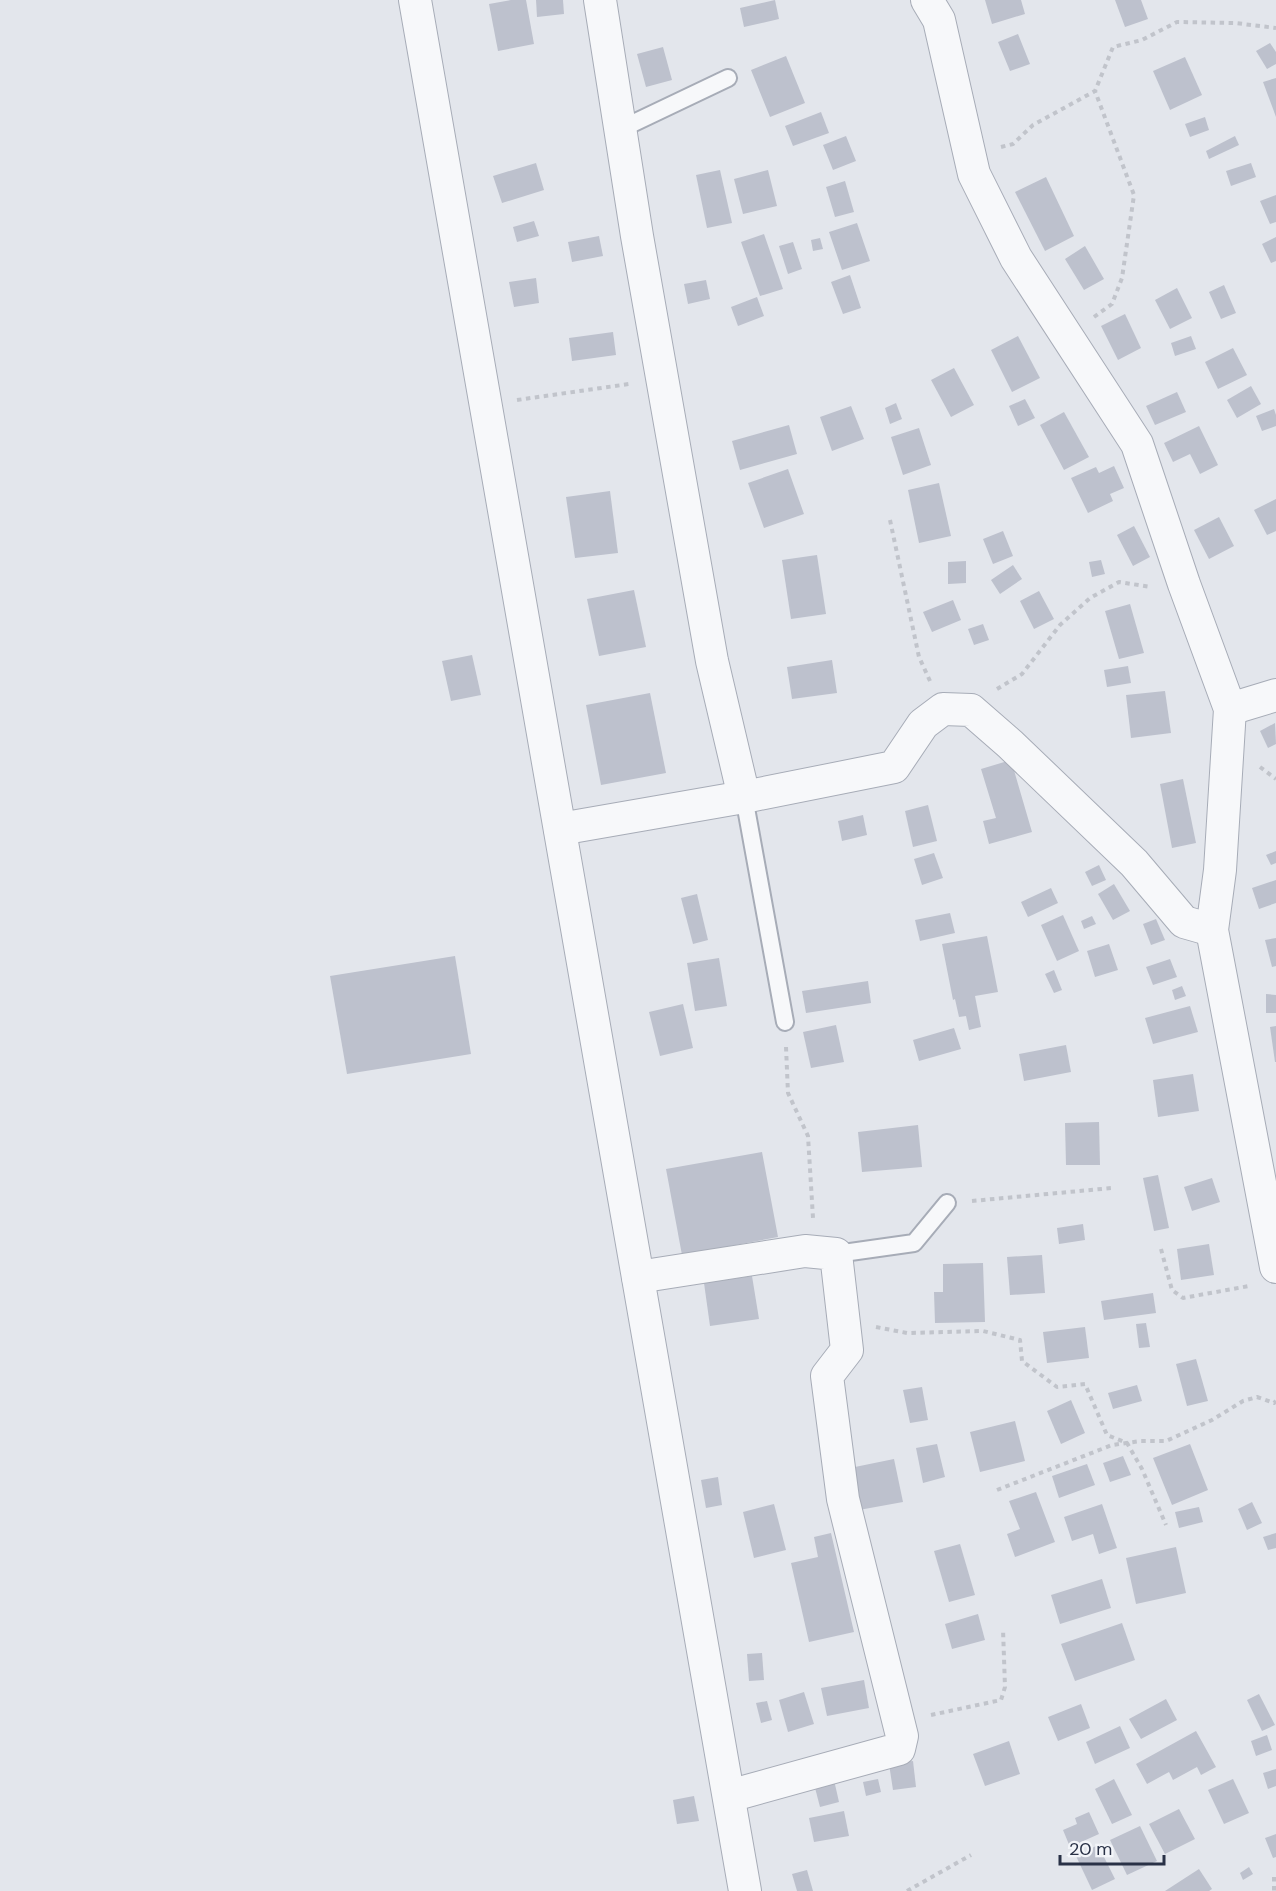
<svg xmlns="http://www.w3.org/2000/svg" width="1276" height="1891" viewBox="0 0 1276 1891" font-family="'DM Sans',sans-serif">
  <style>
    .building { fill: #bdc1cd }
    .lines { fill: none; stroke-linecap: round; stroke-linejoin: round }
    .lane-casing { stroke: #a7acb7; stroke-width: 20 }
    .street-casing { stroke: #a7acb7; stroke-width: 34 }
    .path { stroke: #c1c4cb; stroke-width: 4; stroke-dasharray: 4.5 4.5; stroke-linecap: butt }
    .lane { stroke: #f7f8fa; stroke-width: 16 }
    .street { stroke: #f7f8fa; stroke-width: 32 }
  </style>
  <rect width="100%" height="100%" fill="#e3e6ec"/>
  <g class="building">
    <polygon points="511,0 526,0 534,44 498,51 489,4"/>
    <polygon points="536,0 563,0 564,14 537,17"/>
    <polygon points="775,0 779,19 744,27 740,8"/>
    <polygon points="985,0 1021,0 1025,14 992,24"/>
    <polygon points="1115,0 1141,0 1148,19 1125,27"/>
    <polygon points="1018,34 1030,64 1010,71 998,42"/>
    <polygon points="1270,43 1276,52 1276,64 1267,69 1256,51"/>
    <polygon points="663,47 672,80 646,87 637,54"/>
    <polygon points="786,56 805,103 770,117 751,70"/>
    <polygon points="1185,57 1202,95 1170,110 1153,71"/>
    <polygon points="1276,78 1276,117 1263,82"/>
    <polygon points="821,112 829,133 793,146 785,126"/>
    <polygon points="1205,117 1209,130 1190,137 1185,124"/>
    <polygon points="846,136 856,161 833,170 823,145"/>
    <polygon points="1235,136 1239,145 1209,159 1206,151"/>
    <polygon points="536,163 544,190 502,203 493,176"/>
    <polygon points="1251,163 1256,177 1231,186 1226,171"/>
    <polygon points="720,170 732,223 707,228 696,175"/>
    <polygon points="768,170 777,206 743,214 734,179"/>
    <polygon points="1046,177 1074,236 1045,251 1015,192"/>
    <polygon points="845,181 854,212 835,217 826,187"/>
    <polygon points="1276,195 1276,222 1270,224 1260,201"/>
    <polygon points="534,221 539,236 517,242 513,227"/>
    <polygon points="857,223 870,261 842,270 829,232"/>
    <polygon points="764,234 783,289 760,296 741,242"/>
    <polygon points="599,236 603,256 572,262 568,242"/>
    <polygon points="1276,237 1276,261 1271,263 1262,244"/>
    <polygon points="820,238 823,249 813,251 811,240"/>
    <polygon points="793,242 802,269 788,274 779,246"/>
    <polygon points="1085,246 1104,279 1084,290 1065,259"/>
    <polygon points="850,275 861,308 843,314 831,282"/>
    <polygon points="536,278 539,303 514,307 509,282"/>
    <polygon points="706,280 710,299 688,304 684,284"/>
    <polygon points="1224,285 1236,313 1221,319 1209,292"/>
    <polygon points="1177,288 1192,318 1170,329 1155,300"/>
    <polygon points="757,297 764,316 738,326 731,307"/>
    <polygon points="1125,314 1141,348 1118,360 1101,326"/>
    <polygon points="613,332 616,355 572,361 569,338"/>
    <polygon points="1018,336 1040,378 1012,392 991,350"/>
    <polygon points="1191,336 1196,349 1175,356 1171,343"/>
    <polygon points="1233,348 1247,375 1218,389 1205,362"/>
    <polygon points="954,368 974,405 951,417 931,380"/>
    <polygon points="1251,386 1261,404 1237,418 1227,400"/>
    <polygon points="1177,392 1186,412 1155,425 1146,406"/>
    <polygon points="1025,399 1035,418 1018,426 1009,406"/>
    <polygon points="896,403 902,419 890,424 885,408"/>
    <polygon points="851,406 864,439 832,451 820,417"/>
    <polygon points="1274,409 1276,415 1276,426 1262,431 1256,416"/>
    <polygon points="1064,412 1089,457 1064,470 1040,425"/>
    <polygon points="789,425 797,454 740,470 732,441"/>
    <polygon points="1199,426 1218,465 1200,474 1190,454 1173,462 1164,443"/>
    <polygon points="919,428 931,465 903,475 891,437"/>
    <polygon points="1114,466 1124,488 1110,494 1113,501 1088,513 1071,478 1096,467 1099,473"/>
    <polygon points="788,469 804,514 764,528 748,483"/>
    <polygon points="939,483 951,536 919,543 908,490"/>
    <polygon points="610,491 618,553 575,558 566,497"/>
    <polygon points="1276,499 1276,531 1267,535 1254,510"/>
    <polygon points="1219,517 1234,546 1209,559 1194,530"/>
    <polygon points="1134,526 1150,557 1133,566 1117,535"/>
    <polygon points="1003,531 1013,556 993,564 983,539"/>
    <polygon points="817,555 826,614 791,619 782,560"/>
    <polygon points="1101,560 1105,574 1092,577 1089,562"/>
    <polygon points="966,561 966,583 948,584 948,562"/>
    <polygon points="1013,565 1022,579 1000,594 991,580"/>
    <polygon points="634,590 646,647 599,656 587,599"/>
    <polygon points="1039,591 1054,619 1034,629 1020,601"/>
    <polygon points="953,600 961,620 932,632 923,612"/>
    <polygon points="1130,604 1144,653 1119,659 1105,611"/>
    <polygon points="983,624 989,640 974,645 968,629"/>
    <polygon points="472,655 481,695 451,701 442,661"/>
    <polygon points="832,660 837,693 792,699 787,667"/>
    <polygon points="1128,666 1131,683 1107,687 1104,670"/>
    <polygon points="1165,691 1171,733 1131,738 1126,695"/>
    <polygon points="650,693 666,773 601,785 586,705"/>
    <polygon points="1275,723 1276,744 1268,748 1260,731"/>
    <polygon points="1011,760 1032,832 989,844 983,821 996,818 981,769"/>
    <polygon points="1183,779 1196,843 1172,848 1160,784"/>
    <polygon points="928,805 937,841 913,847 905,811"/>
    <polygon points="863,815 867,835 842,841 838,821"/>
    <polygon points="1276,851 1276,863 1271,865 1266,855"/>
    <polygon points="934,853 943,878 922,885 914,859"/>
    <polygon points="1099,865 1106,880 1092,886 1085,872"/>
    <polygon points="1276,880 1276,903 1259,909 1252,888"/>
    <polygon points="1114,884 1130,911 1113,920 1098,894"/>
    <polygon points="1051,888 1058,903 1028,917 1021,902"/>
    <polygon points="697,894 708,940 693,944 681,898"/>
    <polygon points="950,913 955,933 920,941 915,920"/>
    <polygon points="1063,915 1079,951 1057,961 1041,925"/>
    <polygon points="1092,916 1096,924 1084,929 1081,921"/>
    <polygon points="1156,919 1165,940 1151,945 1143,924"/>
    <polygon points="987,936 998,992 975,996 981,1027 969,1030 966,1016 959,1017 955,999 953,1000 942,944"/>
    <polygon points="1276,938 1276,966 1272,967 1265,940"/>
    <polygon points="1109,944 1118,970 1095,977 1087,951"/>
    <polygon points="455,956 471,1054 347,1074 330,976"/>
    <polygon points="719,958 727,1006 695,1011 687,963"/>
    <polygon points="1170,959 1177,977 1153,985 1146,967"/>
    <polygon points="1054,970 1062,990 1054,993 1045,974"/>
    <polygon points="868,981 871,1003 806,1013 802,991"/>
    <polygon points="1182,986 1186,996 1175,1000 1172,990"/>
    <polygon points="1266,994 1276,995 1276,1013 1266,1013"/>
    <polygon points="683,1004 693,1048 660,1056 649,1012"/>
    <polygon points="1190,1006 1198,1032 1153,1044 1145,1018"/>
    <polygon points="836,1025 844,1062 811,1068 803,1032"/>
    <polygon points="1276,1026 1276,1062 1275,1062 1270,1027"/>
    <polygon points="954,1028 961,1049 919,1061 913,1040"/>
    <polygon points="1066,1045 1071,1072 1024,1081 1019,1054"/>
    <polygon points="1193,1074 1199,1111 1158,1117 1153,1080"/>
    <polygon points="1099,1122 1100,1165 1066,1165 1065,1123"/>
    <polygon points="918,1125 922,1167 862,1172 858,1132"/>
    <polygon points="762,1152 778,1237 682,1255 666,1169"/>
    <polygon points="1158,1175 1169,1228 1154,1231 1143,1178"/>
    <polygon points="1212,1178 1220,1202 1192,1211 1184,1187"/>
    <polygon points="1083,1224 1085,1240 1059,1244 1057,1228"/>
    <polygon points="1209,1244 1214,1275 1181,1280 1177,1249"/>
    <polygon points="1042,1255 1045,1293 1010,1295 1007,1257"/>
    <polygon points="983,1263 985,1322 935,1323 934,1292 943,1292 943,1264"/>
    <polygon points="752,1276 759,1319 710,1326 704,1283"/>
    <polygon points="1153,1293 1156,1313 1104,1320 1101,1301"/>
    <polygon points="1146,1323 1150,1347 1139,1348 1136,1324"/>
    <polygon points="1085,1327 1089,1358 1047,1363 1043,1332"/>
    <polygon points="1196,1359 1208,1401 1187,1406 1176,1364"/>
    <polygon points="1137,1385 1142,1401 1113,1409 1108,1393"/>
    <polygon points="922,1387 928,1420 910,1423 903,1390"/>
    <polygon points="1071,1400 1085,1433 1061,1444 1047,1411"/>
    <polygon points="1015,1421 1025,1461 980,1472 970,1432"/>
    <polygon points="937,1444 945,1477 923,1483 916,1448"/>
    <polygon points="1190,1444 1208,1490 1172,1505 1153,1458"/>
    <polygon points="1123,1456 1131,1475 1110,1482 1103,1463"/>
    <polygon points="894,1459 903,1502 859,1510 850,1468"/>
    <polygon points="1087,1464 1095,1485 1059,1498 1052,1476"/>
    <polygon points="718,1477 722,1505 706,1508 701,1480"/>
    <polygon points="1036,1492 1055,1542 1015,1557 1007,1534 1020,1529 1009,1501"/>
    <polygon points="1252,1502 1262,1523 1247,1530 1238,1509"/>
    <polygon points="774,1504 786,1550 754,1558 743,1512"/>
    <polygon points="1102,1504 1117,1548 1099,1554 1093,1534 1072,1541 1064,1517"/>
    <polygon points="1199,1507 1203,1522 1179,1528 1175,1512"/>
    <polygon points="831,1533 854,1632 809,1642 791,1563 818,1557 814,1537"/>
    <polygon points="1276,1533 1276,1548 1268,1550 1263,1537"/>
    <polygon points="960,1544 975,1595 949,1602 934,1551"/>
    <polygon points="1176,1547 1186,1593 1136,1604 1126,1558"/>
    <polygon points="1102,1579 1111,1608 1060,1624 1051,1595"/>
    <polygon points="978,1614 985,1640 952,1649 945,1624"/>
    <polygon points="1122,1623 1135,1660 1075,1681 1061,1644"/>
    <polygon points="762,1653 764,1680 749,1681 747,1654"/>
    <polygon points="864,1680 869,1708 827,1716 821,1688"/>
    <polygon points="804,1692 814,1724 788,1732 779,1700"/>
    <polygon points="1259,1694 1275,1725 1262,1731 1247,1700"/>
    <polygon points="1166,1699 1177,1720 1141,1739 1129,1719"/>
    <polygon points="767,1701 772,1720 761,1723 756,1703"/>
    <polygon points="1081,1704 1090,1728 1058,1741 1048,1717"/>
    <polygon points="1120,1726 1130,1748 1095,1764 1086,1742"/>
    <polygon points="1196,1731 1216,1767 1201,1775 1197,1767 1173,1780 1169,1772 1147,1784 1136,1764"/>
    <polygon points="1267,1735 1272,1750 1256,1756 1251,1741"/>
    <polygon points="1009,1741 1020,1774 985,1786 973,1754"/>
    <polygon points="913,1761 916,1787 893,1790 889,1764"/>
    <polygon points="1276,1769 1276,1786 1268,1789 1263,1773"/>
    <polygon points="878,1779 881,1792 866,1796 863,1782"/>
    <polygon points="1114,1779 1132,1815 1112,1824 1095,1789"/>
    <polygon points="1233,1779 1249,1813 1224,1824 1208,1790"/>
    <polygon points="834,1780 839,1802 820,1807 814,1784"/>
    <polygon points="694,1796 699,1821 677,1824 673,1800"/>
    <polygon points="1179,1809 1195,1839 1165,1854 1149,1824"/>
    <polygon points="844,1811 849,1836 814,1842 809,1818"/>
    <polygon points="1089,1812 1099,1834 1070,1847 1063,1830 1077,1824 1075,1818"/>
    <polygon points="1140,1826 1157,1861 1127,1875 1110,1840"/>
    <polygon points="1276,1834 1276,1857 1273,1858 1265,1838"/>
    <polygon points="1098,1845 1115,1879 1092,1890 1076,1856"/>
    <polygon points="1249,1867 1253,1874 1243,1880 1240,1873"/>
    <polygon points="1199,1869 1212,1889 1209,1891 1165,1891"/>
    <polygon points="807,1870 813,1891 797,1891 792,1874"/>
  </g>
  <g class="lines">
    <defs>
      <g id="lane">
        <polyline points="621,129 728,78"/>
        <polyline points="744,797 785,1022"/>
        <polyline points="836,1254 914,1243 947,1203"/>
      </g>
      <g id="street">
        <polyline points="415,0 745,1891"/>
        <polyline points="600,0 637,236 712,661 744,797"/>
        <polyline points="927,0 939,20 974,174 1016,258 1137,444 1184,584 1230,709 1220,870 1212,930 1276,1267"/>
        <polyline points="1230,709 1276,695"/>
        <polyline points="560,829 744,797 894,767 923,724 943,709 971,710 1010,744 1134,863 1184,922 1212,930"/>
        <polyline points="638,1277 805,1251 836,1254 847,1350 827,1376 843,1499 902,1736 899,1749 729,1796"/>
      </g>
    </defs>
    <use href="#lane" class="lane-casing"/>
    <use href="#street" class="street-casing"/>
    <g class="path">
      <polyline points="1001,147 1013,144 1033,125 1095,91 1113,47 1142,40 1177,22 1235,23 1276,28"/>
      <polyline points="1094,317 1112,304 1122,278 1134,195 1095,91"/>
      <polyline points="517,400 629,384"/>
      <polyline points="890,520 919,657 930,681"/>
      <polyline points="997,689 1022,674 1060,625 1090,598 1119,582 1151,587"/>
      <polyline points="1260,767 1276,779"/>
      <polyline points="786,1047 788,1093 808,1136 813,1218"/>
      <polyline points="972,1201 1112,1188"/>
      <polyline points="1161,1249 1172,1290 1183,1298 1249,1286"/>
      <polyline points="876,1327 907,1333 983,1331 1020,1340 1022,1361 1057,1387 1085,1384 1107,1435 1127,1443 1142,1469 1166,1525"/>
      <polyline points="997,1490 1112,1445 1141,1441 1166,1441 1212,1420 1243,1401 1257,1397 1274,1403 1276,1401"/>
      <polyline points="931,1715 1001,1700 1005,1687 1003,1629"/>
      <polyline points="1274,1877 1274,1891"/>
      <polyline points="907,1891 971,1855"/>
    </g>
    <use href="#lane" class="lane"/>
    <use href="#street" class="street"/>
  </g>
  <path d="M1060 1855v9h104v-9" fill="none" stroke="#293146" stroke-width="3"/>
  <text x="1069" y="1855" font-size="18" fill="#293146" stroke="#f3f5f9" stroke-width="4.5" paint-order="stroke">20 m</text>
</svg>
